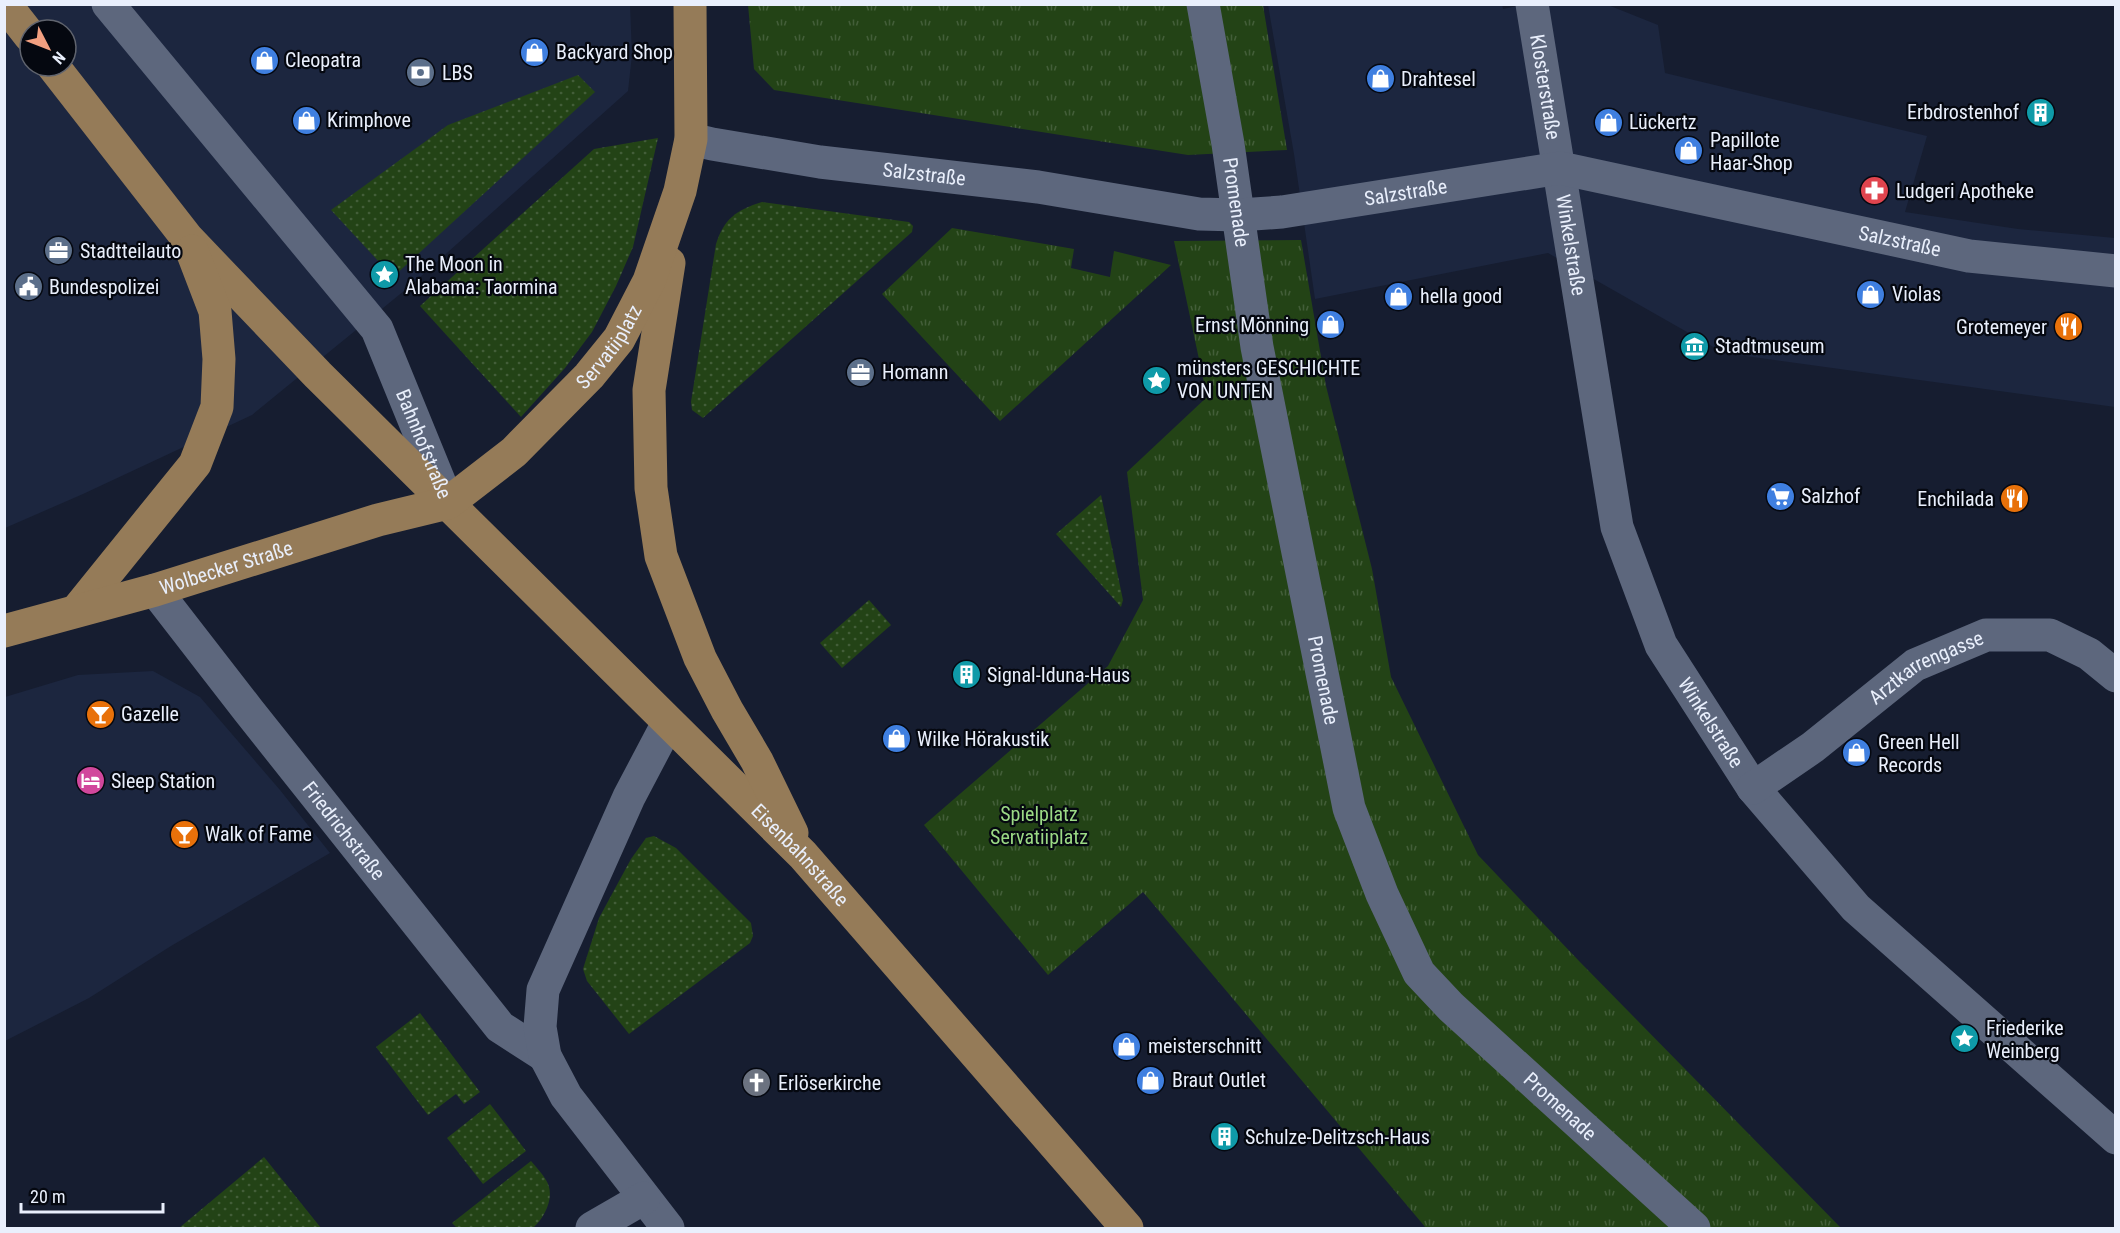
<svg xmlns="http://www.w3.org/2000/svg" width="2120" height="1233" viewBox="0 0 2120 1233" font-family="'Roboto Condensed',sans-serif">
  <style>
    .built { fill: #1c263f; fill-rule: evenodd }
    .grass { fill: url(#grass-dots) }
    .park { fill: url(#park-tufts) }
    .lines { fill: none; stroke-linecap: round; stroke-linejoin: round }
    .minor { stroke: #5d677d; stroke-width: 33 }
    .major { stroke: #957b58; stroke-width: 33 }
    .labels { text-anchor: middle; dominant-baseline: central; stroke-width: 4.5; stroke-linejoin: round; paint-order: stroke }
    .poi-label { font-size: 20px; fill: #e9effc; stroke: #050810; text-anchor: start }
    .street-label { font-size: 20px; fill: #e9effc; stroke: #050810 }
    .park-label { font-size: 20px; fill: #9bd985; stroke: #050810 }
  </style>
  <defs>
    <pattern id="grass-dots" width="8" height="8" patternUnits="userSpaceOnUse" patternTransform="scale(1.5)"><rect width="8" height="8" fill="#234316"/><path d="M2 2h.1M6 6h.1" fill="none" stroke="#435e39" stroke-width="1.8" stroke-linecap="round"/></pattern>
    <pattern id="park-tufts" width="24" height="20" patternUnits="userSpaceOnUse" patternTransform="scale(1.5)"><rect width="24" height="20" fill="#234316"/><path d="M3 7l-1-3M5 7V3M7 7l1-3M15 17l-1-3M17 17v-4M19 17l1-3" fill="none" stroke="#435e39"/></pattern>
  </defs>
  <rect width="100%" height="100%" fill="#161d30"/>
  <g class="built">
    <polygon points="1502,4 1503,9 1527,4 1608,5 1658,25 1665,73 1927,136 1905,212 2018,229 2115,238 2115,407 1724,353 1548,253 1315,299 1294,154 1268,5"/>
    <path d="M5 5H630L632 55 628 91 410 286 252 415 83 494 5 528ZM30 30H66V66H30Z"/>
    <polygon points="153,671 200,697 280,790 330,853 171,946 89,998 5,1041 5,697 78,675"/>
  </g>
  <g class="grass">
    <polygon points="578,75 595,92 393,277 331,210 448,125"/>
    <polygon points="658,138 633,247 616,286 592,332 565,368 521,417 420,306 594,149"/>
    <path d="M762 202 909 222 913 226 912 232 703 418 692 410 691 402 716 244C724 219 736 210 762 202Z"/>
    <polygon points="1101,495 1123,600 1121,607 1056,534"/>
    <polygon points="869,600 891,625 842,668 820,643"/>
    <polygon points="654,836 676,848 751,923 753,936 750,943 629,1034 587,981 583,969 599,918 631,859 646,838"/>
    <polygon points="420,1013 480,1092 464,1104 456,1094 428,1115 376,1047"/>
    <polygon points="490,1104 526,1151 483,1184 447,1138"/>
    <polygon points="264,1157 321,1228 179,1228"/>
    <path d="M531 1161C536 1167 542 1173 546 1180 556 1196 545 1217 533 1228H457L452 1223Z"/>
  </g>
  <g class="park">
    <polygon points="748,5 1263,5 1287,150 1188,155 774,90 754,69"/>
    <polygon points="952,228 1074,249 1071,268 1110,277 1114,251 1171,265 1000,421 882,294"/>
    <polygon points="1301,240 1326,386 1372,569 1391,677 1478,855 1579,961 1841,1228 1426,1228 1143,892 1048,975 924,825 1108,666 1143,600 1127,472 1207,397 1174,241"/>
  </g>
  <g class="lines">
    <g class="minor">
      <path id="s1" d="M108 4 377 329 448 503"/>
      <path id="s2" d="M1203 4 1228 144 1257 347 1349 808 1382 894 1419 973 1451 1007 1694 1228"/>
      <path id="s3" d="M1532 4 1617 527 1661 645 1753 788 1856 908 2116 1138"/>
      <path id="s4" d="M691 139 712 144 820 162 1038 187 1199 214 1239 215 1282 212 1560 168 1969 256 2116 271"/>
      <path id="s5" d="M155 590 248 710 500 1027 545 1056"/>
      <polyline points="668,723 629,797 543,990 540,1027 545,1056 566,1096 668,1228"/>
      <path id="s6" d="M1753 788 1813 747 1915 665 1986 635H2050L2089 654 2116 676"/>
      <polyline points="592,1228 644,1198"/>
    </g>
    <g class="major">
      <polyline points="5,4 30,36"/>
      <path id="s7" d="M53 66 187 238 318 375 803 855 1127 1228"/>
      <polyline points="669,263 649,390 651,488 661,556 700,658 727,710 757,761 792,833"/>
      <polyline points="77,610 195,464 217,407 219,359 215,311 192,251"/>
      <path id="s8" d="M4 631 155 590 378 520 448 503 514 452 589 376 619 339 649 281 680 191 691 139 690 4"/>
    </g>
  </g>
  <defs>
    <symbol id="shop-disc" viewBox="-11 -11 22 22"><circle r="9.5" fill="#3f7fe0" stroke="#050810"/><path d="M-5-2.5h2.3a2.7 3.5 0 0 1 5.4 0H5L5.5 6h-11ZM-1.5-2.5h3a1.5 2.3 0 0 0-3 0Z" fill="#fff"/></symbol>
    <symbol id="bank-disc" viewBox="-11 -11 22 22"><circle r="9.5" fill="#5c6f8a" stroke="#050810"/><path d="M-6-4H6V4H-6ZM0-2.3a2.3 2.3 0 1 0 0 4.6a2.3 2.3 0 1 0 0-4.6Z" fill="#fff"/></symbol>
    <symbol id="building-disc" viewBox="-11 -11 22 22"><circle r="9.5" fill="#0f9aa8" stroke="#050810"/><path d="M-4-6H4V6H1V3H-1V6H-4ZM-2.5-4.3h1.7v1.8h-1.7ZM.8-4.3h1.7v1.8H.8ZM-2.5-1h1.7V.8h-1.7ZM.8-1h1.7V.8H.8Z" fill="#fff"/></symbol>
    <symbol id="pharmacy-disc" viewBox="-11 -11 22 22"><circle r="9.5" fill="#e0444e" stroke="#050810"/><path d="M-2-6h4v4h4v4h-4v4h-4v-4h-4v-4h4Z" fill="#fff"/></symbol>
    <symbol id="office-disc" viewBox="-11 -11 22 22"><circle r="9.5" fill="#5c6f8a" stroke="#050810"/><path d="M-6-3h4V-5.5h4V-3h4V5H-6ZM-1-4.5V-3h2v-1.5ZM-6 0V1H6V0Z" fill="#fff"/></symbol>
    <symbol id="sight-disc" viewBox="-11 -11 22 22"><circle r="9.5" fill="#0f9aa8" stroke="#050810"/><path d="M0-6L1.8-2.2L6-1.7L2.9 1.2L3.7 5.4L0 3.3L-3.7 5.4L-2.9 1.2L-6-1.7L-1.8-2.2Z" fill="#fff"/></symbol>
    <symbol id="civic-disc" viewBox="-11 -11 22 22"><circle r="9.5" fill="#5c6f8a" stroke="#050810"/><path d="M-.6-6.5H3V-4.5H.6V-3L4-1V1h2V6H-6V1h2V-1L-.6-3ZM-1.2 2.5V6h2.4V2.5Z" fill="#fff"/></symbol>
    <symbol id="restaurant-disc" viewBox="-11 -11 22 22"><circle r="9.5" fill="#e8710a" stroke="#050810"/><path d="M-5-6h1v4h1v-4h1v4h1v-4h1v5L-1.5 .5V6h-2V.5L-5-1ZM5-6V6H3V1.5H1.5Q1.5-4 5-6Z" fill="#fff"/></symbol>
    <symbol id="museum-disc" viewBox="-11 -11 22 22"><circle r="9.5" fill="#0f9aa8" stroke="#050810"/><path d="M0-6L6-3V-2H-6V-3ZM-5-1h2V3h-2ZM-1-1h2V3h-2ZM3-1h2V3H3ZM-6 4H6V6H-6Z" fill="#fff"/></symbol>
    <symbol id="supermarket-disc" viewBox="-11 -11 22 22"><circle r="9.5" fill="#3f7fe0" stroke="#050810"/><path d="M-6-5.5h2.5l.6 2H6L4.5 2H-2.5L-4.4-4H-6ZM-1.5 3.2a1.3 1.3 0 1 0 .1 0ZM3 3.2a1.3 1.3 0 1 0 .1 0Z" fill="#fff"/></symbol>
    <symbol id="bar-disc" viewBox="-11 -11 22 22"><circle r="9.5" fill="#e8710a" stroke="#050810"/><path d="M-6-5H6L.8 .8V4.5H3.5V6h-7V4.5H-.8V.8Z" fill="#fff"/></symbol>
    <symbol id="hotel-disc" viewBox="-11 -11 22 22"><circle r="9.5" fill="#d1479c" stroke="#050810"/><path d="M-6-4.5h1.5V1H6V5H4.5V3h-9V5H-6ZM-4 0a1.8 1.8 0 1 1 3.6 0ZM.5 0V-2.5h3Q6-2.5 6 0Z" fill="#fff"/></symbol>
    <symbol id="church-disc" viewBox="-11 -11 22 22"><circle r="9.5" fill="#6b7280" stroke="#050810"/><path d="M-1.2-6h2.4v3.5h3.3v2.4h-3.3V6h-2.4V-.1h-3.3v-2.4h3.3Z" fill="#fff"/></symbol>
  </defs>
  <g fill-rule="evenodd">
    <use href="#shop-disc" x="518" y="36" width="33" height="33"/>
    <use href="#shop-disc" x="248" y="44" width="33" height="33"/>
    <use href="#bank-disc" x="404" y="56" width="33" height="33"/>
    <use href="#shop-disc" x="1364" y="62" width="33" height="33"/>
    <use href="#building-disc" x="2024" y="96" width="33" height="33"/>
    <use href="#shop-disc" x="290" y="104" width="33" height="33"/>
    <use href="#shop-disc" x="1592" y="106" width="33" height="33"/>
    <use href="#shop-disc" x="1672" y="134" width="33" height="33"/>
    <use href="#pharmacy-disc" x="1858" y="174" width="33" height="33"/>
    <use href="#office-disc" x="42" y="234" width="33" height="33"/>
    <use href="#sight-disc" x="368" y="258" width="33" height="33"/>
    <use href="#civic-disc" x="12" y="270" width="33" height="33"/>
    <use href="#shop-disc" x="1854" y="278" width="33" height="33"/>
    <use href="#shop-disc" x="1382" y="280" width="33" height="33"/>
    <use href="#shop-disc" x="1314" y="308" width="33" height="33"/>
    <use href="#restaurant-disc" x="2052" y="310" width="33" height="33"/>
    <use href="#museum-disc" x="1678" y="330" width="33" height="33"/>
    <use href="#office-disc" x="844" y="356" width="33" height="33"/>
    <use href="#sight-disc" x="1140" y="364" width="33" height="33"/>
    <use href="#supermarket-disc" x="1764" y="480" width="33" height="33"/>
    <use href="#restaurant-disc" x="1998" y="482" width="33" height="33"/>
    <use href="#building-disc" x="950" y="658" width="33" height="33"/>
    <use href="#bar-disc" x="84" y="698" width="33" height="33"/>
    <use href="#shop-disc" x="880" y="722" width="33" height="33"/>
    <use href="#shop-disc" x="1840" y="736" width="33" height="33"/>
    <use href="#hotel-disc" x="74" y="764" width="33" height="33"/>
    <use href="#bar-disc" x="168" y="818" width="33" height="33"/>
    <use href="#sight-disc" x="1948" y="1022" width="33" height="33"/>
    <use href="#shop-disc" x="1110" y="1030" width="33" height="33"/>
    <use href="#shop-disc" x="1134" y="1064" width="33" height="33"/>
    <use href="#church-disc" x="740" y="1066" width="33" height="33"/>
    <use href="#building-disc" x="1208" y="1120" width="33" height="33"/>
  </g>
  <g class="labels">
    <g class="poi-label">
      <text x="556" y="52">Backyard Shop</text>
      <text x="285" y="60">Cleopatra</text>
      <text x="442" y="73">LBS</text>
      <text x="1401" y="79">Drahtesel</text>
      <text x="2019" y="112" text-anchor="end">Erbdrostenhof</text>
      <text x="327" y="120">Krimphove</text>
      <text x="1629" y="122">Lückertz</text>
      <text x="1710" y="140">Papillote<tspan x="1710" dy="23">Haar-Shop</tspan></text>
      <text x="1896" y="191">Ludgeri Apotheke</text>
      <text x="80" y="251">Stadtteilauto</text>
      <text x="405" y="264">The Moon in<tspan x="405" dy="23">Alabama: Taormina</tspan></text>
      <text x="49" y="287">Bundespolizei</text>
      <text x="1892" y="294">Violas</text>
      <text x="1420" y="296">hella good</text>
      <text x="1309" y="325" text-anchor="end">Ernst Mönning</text>
      <text x="2047" y="327" text-anchor="end">Grotemeyer</text>
      <text x="1715" y="346">Stadtmuseum</text>
      <text x="1177" y="368">münsters GESCHICHTE<tspan x="1177" dy="23">VON UNTEN</tspan></text>
      <text x="882" y="372">Homann</text>
      <text x="1801" y="496">Salzhof</text>
      <text x="1994" y="499" text-anchor="end">Enchilada</text>
      <text x="987" y="675">Signal-Iduna-Haus</text>
      <text x="121" y="714">Gazelle</text>
      <text x="917" y="739">Wilke Hörakustik</text>
      <text x="1878" y="742">Green Hell<tspan x="1878" dy="23">Records</tspan></text>
      <text x="111" y="781">Sleep Station</text>
      <text x="205" y="834">Walk of Fame</text>
      <text x="1986" y="1028">Friederike<tspan x="1986" dy="23">Weinberg</tspan></text>
      <text x="1148" y="1046">meisterschnitt</text>
      <text x="1172" y="1080">Braut Outlet</text>
      <text x="778" y="1083">Erlöserkirche</text>
      <text x="1245" y="1137">Schulze-Delitzsch-Haus</text>
    </g>
    <g class="street-label">
      <text stroke="none"><textPath href="#s3" startOffset="84">Klosterstraße</textPath></text>
      <text stroke="none"><textPath href="#s4" startOffset="236">Salzstraße</textPath></text>
      <text stroke="none"><textPath href="#s4" startOffset="722">Salzstraße</textPath></text>
      <text stroke="none"><textPath href="#s2" startOffset="201">Promenade</textPath></text>
      <text stroke="none"><textPath href="#s4" startOffset="1226">Salzstraße</textPath></text>
      <text stroke="none"><textPath href="#s3" startOffset="244">Winkelstraße</textPath></text>
      <text stroke="none"><textPath href="#s8" startOffset="688">Servatiiplatz</textPath></text>
      <text stroke="none"><textPath href="#s1" startOffset="546">Bahnhofstraße</textPath></text>
      <text stroke="none"><textPath href="#s8" startOffset="231">Wolbecker Straße</textPath></text>
      <text stroke="none"><textPath href="#s6" startOffset="212">Arztkarrengasse</textPath></text>
      <text stroke="none"><textPath href="#s2" startOffset="687">Promenade</textPath></text>
      <text stroke="none"><textPath href="#s3" startOffset="748">Winkelstraße</textPath></text>
      <text stroke="none"><textPath href="#s5" startOffset="306">Friedrichstraße</textPath></text>
      <text stroke="none"><textPath href="#s7" startOffset="1088">Eisenbahnstraße</textPath></text>
      <text stroke="none"><textPath href="#s2" startOffset="1191">Promenade</textPath></text>
    </g>
    <g class="park-label">
      <text x="1039" y="814">Spielplatz<tspan x="1039" dy="23">Servatiiplatz</tspan></text>
    </g>
  </g>
  <rect width="2120" height="1233" fill="none" stroke="#e9effc" stroke-width="12"/>
  <g transform="translate(48 48) rotate(132)"><circle r="28" fill="#050810" stroke="#60646e" stroke-width="1.5"/>
  <path d="M0-4.5L10 22L0 15L-10 22Z" fill="#f2a081"/>
  <text y="-9" font-size="16" font-weight="bold" text-anchor="middle" fill="#e9effc">N</text>
  </g>
  <path d="M21 1203v9h142v-9" fill="none" stroke="#e9effc" stroke-width="3"/>
  <text x="30" y="1203" font-size="18" fill="#e9effc" stroke="#050810" stroke-width="4.5" paint-order="stroke">20 m</text>
</svg>
